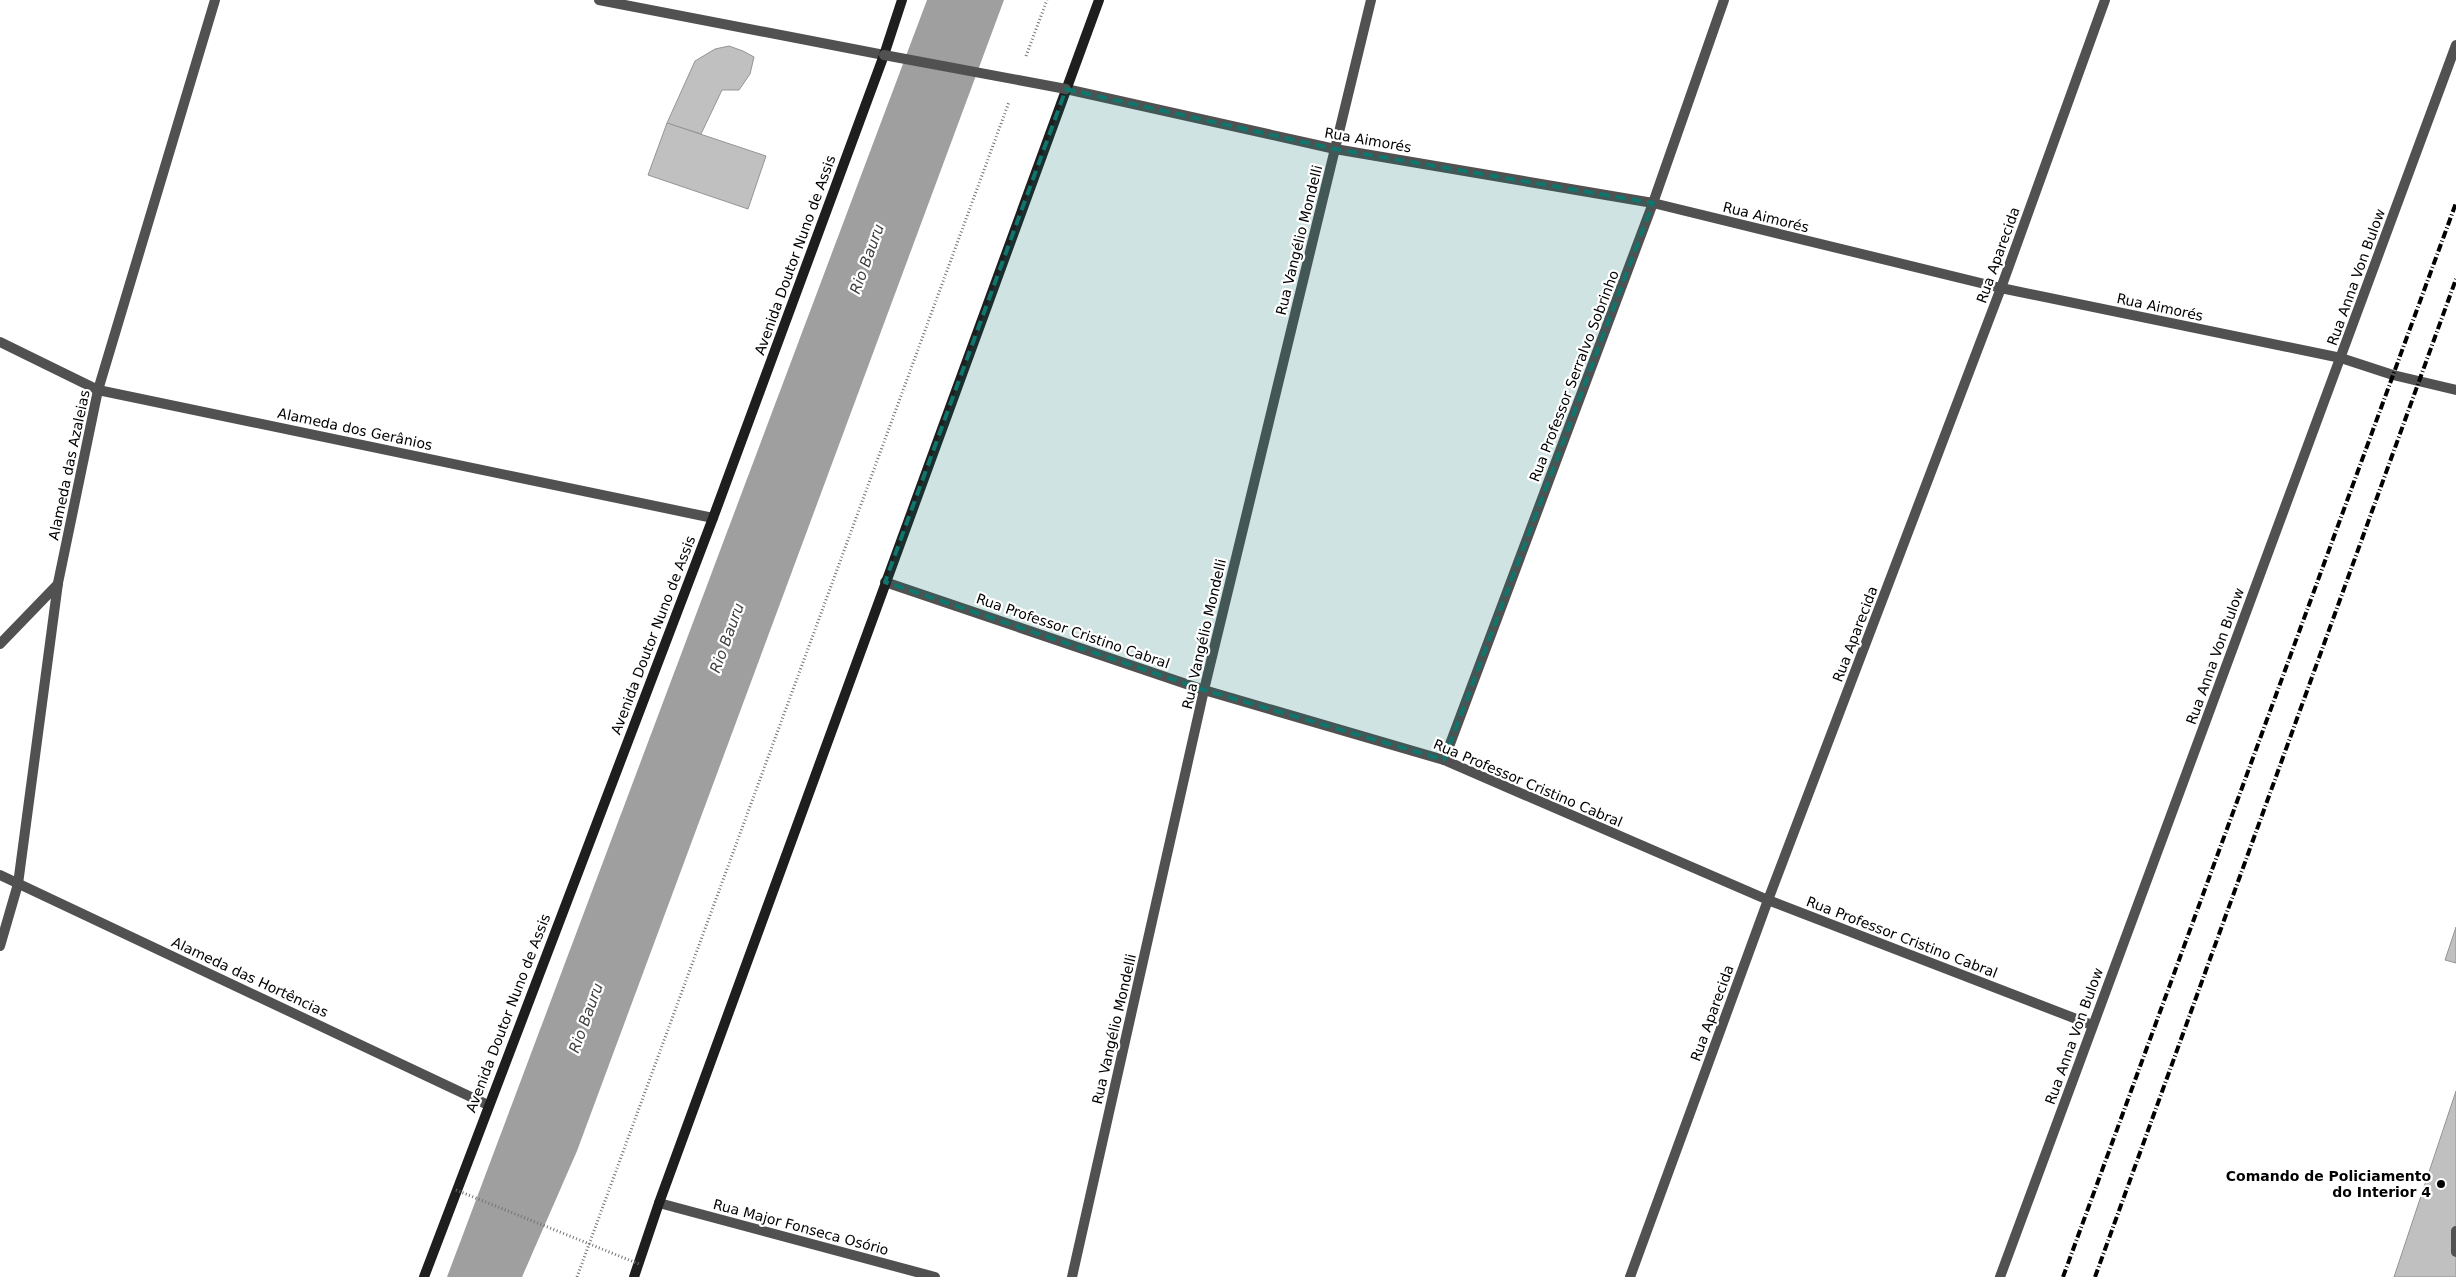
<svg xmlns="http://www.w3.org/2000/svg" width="2456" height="1277" viewBox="0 0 2456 1277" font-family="'DejaVu Sans',sans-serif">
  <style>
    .water { fill: #9f9f9f }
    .building { fill: #c0c0c0; stroke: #959595 }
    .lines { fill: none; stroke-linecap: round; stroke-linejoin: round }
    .path { stroke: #737373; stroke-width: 3; stroke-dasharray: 1 2.5; stroke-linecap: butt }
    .lane { stroke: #515151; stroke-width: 10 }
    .street { stroke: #515151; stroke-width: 10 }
    .secondary { stroke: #1e1e1e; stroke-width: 10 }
    .rail { stroke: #000; stroke-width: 4; stroke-dasharray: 8 2.5 1 2.5; stroke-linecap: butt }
    .path-bridge { stroke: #737373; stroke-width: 3; stroke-dasharray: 1 2.5; stroke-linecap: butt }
    .street-bridge { stroke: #515151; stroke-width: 10 }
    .marked { fill: #0f766e; fill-opacity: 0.2; stroke: #0f766e; stroke-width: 4; stroke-dasharray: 10 6; stroke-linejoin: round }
    .poi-dot { fill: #000; stroke: #fff; stroke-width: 2 }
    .labels { text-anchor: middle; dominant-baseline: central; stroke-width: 4.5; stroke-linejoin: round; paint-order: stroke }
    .street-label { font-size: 14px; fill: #000; stroke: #fff }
    .poi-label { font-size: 14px; font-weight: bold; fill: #000; stroke: #fff; text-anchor: end }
    .water-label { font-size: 15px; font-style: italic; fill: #404040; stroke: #fff }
  </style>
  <rect width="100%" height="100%" fill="#fff"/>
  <polygon class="water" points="927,0 1004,0 577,1151 522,1277 447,1277"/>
  <g class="building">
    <polygon points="729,46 743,51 754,57 750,74 739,90 722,90 701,134 667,123 695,61 715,49"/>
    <polygon points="667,123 766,156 748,209 648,175"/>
    <polygon points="2456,927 2456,963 2445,960"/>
    <polygon points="2456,1091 2456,1277 2394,1277"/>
  </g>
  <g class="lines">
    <g class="path">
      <polyline points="1026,56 1047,0"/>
      <polyline points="577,1277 1009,102"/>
    </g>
    <polyline class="lane" points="2456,1231 2456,1252"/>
    <g class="street">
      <polyline points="599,0 884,55"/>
      <polyline points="1066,89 1335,149 1653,203 2001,288 2341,358 2393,375 2456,390"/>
      <polyline points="0,342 98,390 713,518"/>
      <polyline points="885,582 1204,690 1444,760 1768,900 2092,1025"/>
      <polyline points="0,644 58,584"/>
      <polyline points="1444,760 1653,203 1724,0"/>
      <polyline points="0,875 488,1105"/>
      <polyline points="0,946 18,884 58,583 98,390 215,0"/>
      <polyline points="659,1203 935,1277"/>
      <polyline points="1072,1277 1204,690 1371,0"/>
      <polyline points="1630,1277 1768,900 2001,288 2105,0"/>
      <polyline points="2000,1277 2456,45"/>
    </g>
    <g class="secondary">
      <polyline points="424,1277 713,518 884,55 902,0"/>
      <polyline points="634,1277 659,1203 1099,0"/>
    </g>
    <g class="rail">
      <polyline points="2063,1277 2456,203"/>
      <polyline points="2095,1277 2456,279"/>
    </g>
    <polyline class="path-bridge" points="456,1190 639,1264"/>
    <polyline class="street-bridge" points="884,55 1066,89"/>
  </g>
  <path class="marked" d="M1066 89 1335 149 1653 203 1444 760 1204 690 885 582Z"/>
  <circle class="poi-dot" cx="2441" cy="1184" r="5"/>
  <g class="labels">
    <g class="street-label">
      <text transform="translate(1368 140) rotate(10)">Rua Aimorés</text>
      <text transform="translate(1766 217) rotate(14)">Rua Aimorés</text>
      <text transform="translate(1299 240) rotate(-76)">Rua Vangélio Mondelli</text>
      <text transform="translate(795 255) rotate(-70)">Avenida Doutor Nuno de Assis</text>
      <text transform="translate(1998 255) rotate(-70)">Rua Aparecida</text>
      <text transform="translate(2356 277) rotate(-70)">Rua Anna Von Bulow</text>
      <text transform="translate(2160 307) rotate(12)">Rua Aimorés</text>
      <text transform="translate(1574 376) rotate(-69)">Rua Professor Serralvo Sobrinho</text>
      <text transform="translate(355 429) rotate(12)">Alameda dos Gerânios</text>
      <text transform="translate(69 465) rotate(-78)">Alameda das Azaleias</text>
      <text transform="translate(1073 631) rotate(19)">Rua Professor Cristino Cabral</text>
      <text transform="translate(1204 634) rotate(-77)">Rua Vangélio Mondelli</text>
      <text transform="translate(1855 634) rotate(-69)">Rua Aparecida</text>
      <text transform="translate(653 635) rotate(-69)">Avenida Doutor Nuno de Assis</text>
      <text transform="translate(2215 656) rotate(-70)">Rua Anna Von Bulow</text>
      <text transform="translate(1528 783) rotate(23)">Rua Professor Cristino Cabral</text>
      <text transform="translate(1902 937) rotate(21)">Rua Professor Cristino Cabral</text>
      <text transform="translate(250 977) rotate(25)">Alameda das Hortências</text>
      <text transform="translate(508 1013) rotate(-69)">Avenida Doutor Nuno de Assis</text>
      <text transform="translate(1712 1013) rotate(-70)">Rua Aparecida</text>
      <text transform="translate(1114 1029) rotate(-77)">Rua Vangélio Mondelli</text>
      <text transform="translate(2074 1036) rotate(-70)">Rua Anna Von Bulow</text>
      <text transform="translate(801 1227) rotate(15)">Rua Major Fonseca Osório</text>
    </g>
    <g class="poi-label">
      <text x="2431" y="1176">Comando de Policiamento<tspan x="2431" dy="16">do Interior 4</tspan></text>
    </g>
    <g class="water-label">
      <text transform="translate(867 259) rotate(-70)">Rio Bauru</text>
      <text transform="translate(727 638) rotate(-70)">Rio Bauru</text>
      <text transform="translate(586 1018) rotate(-70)">Rio Bauru</text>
    </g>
  </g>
</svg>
